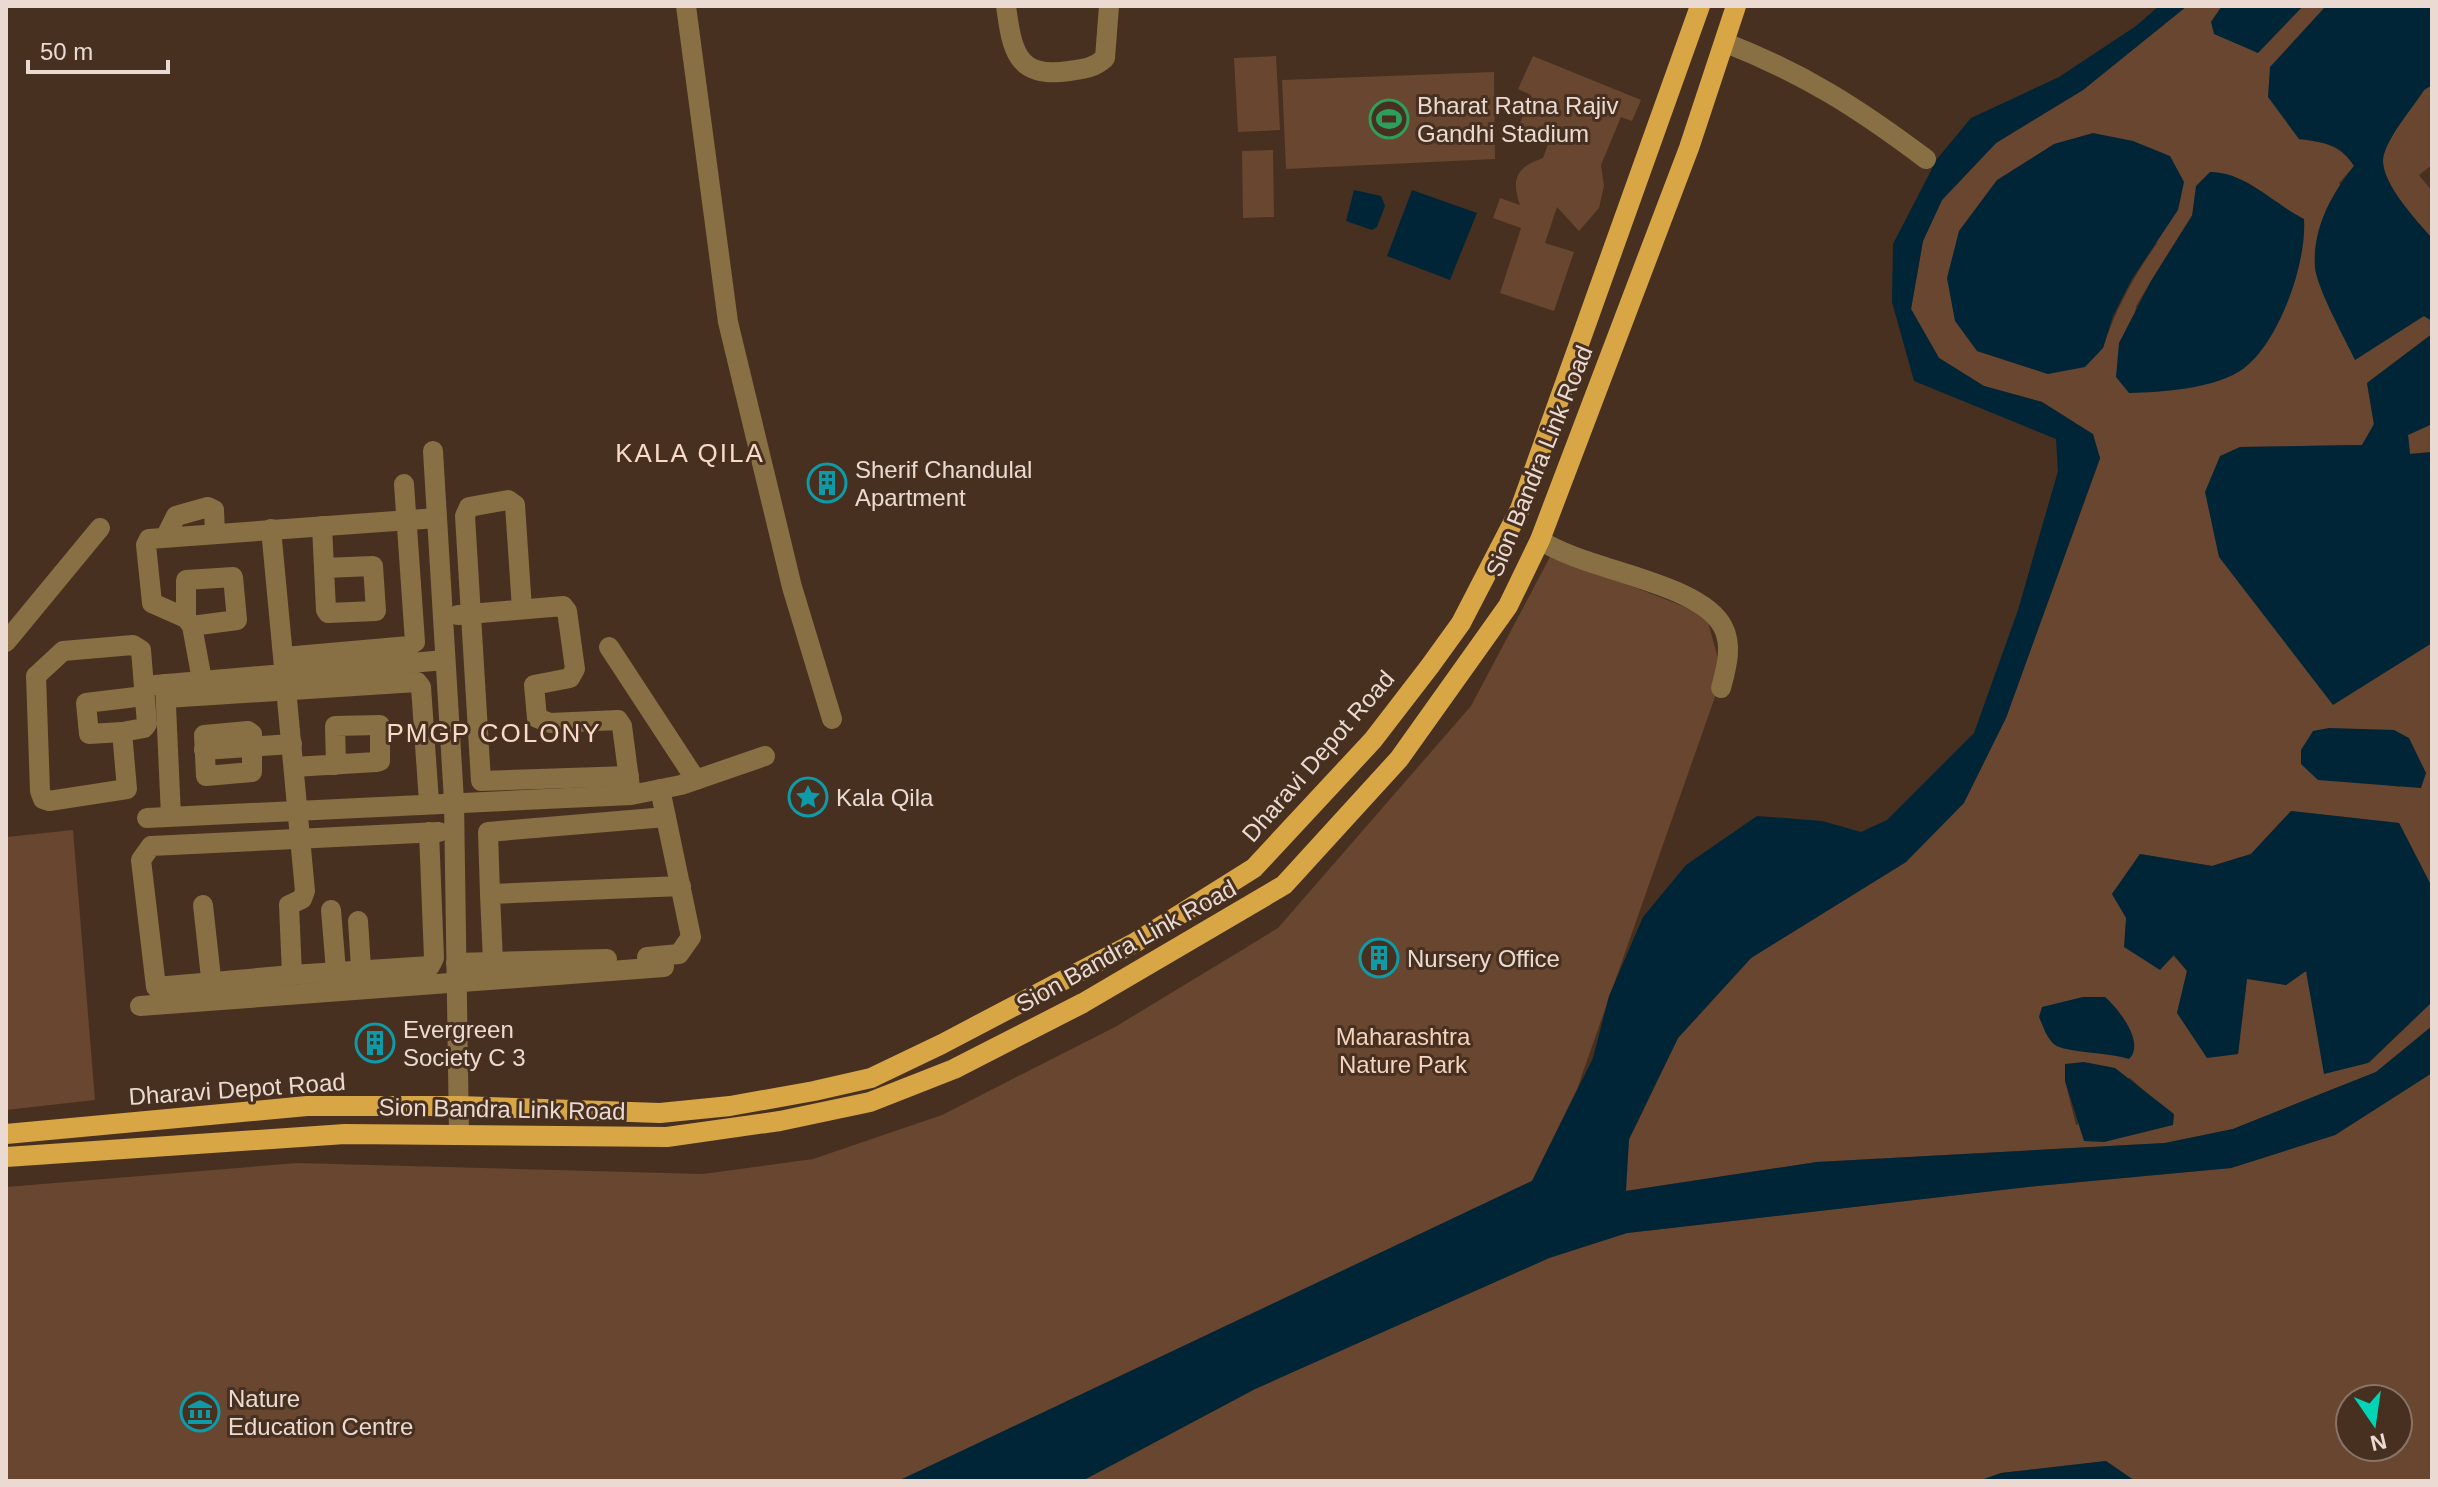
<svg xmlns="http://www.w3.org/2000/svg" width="2438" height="1487" viewBox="0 0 2438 1487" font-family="Arial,sans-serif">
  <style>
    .green { fill: #684630; fill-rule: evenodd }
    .water { fill: #002537 }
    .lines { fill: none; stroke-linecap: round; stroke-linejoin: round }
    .minor { stroke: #886f44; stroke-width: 20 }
    .major { stroke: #d9a645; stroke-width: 20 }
    .labels { text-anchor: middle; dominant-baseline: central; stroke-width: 6; stroke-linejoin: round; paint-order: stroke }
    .poi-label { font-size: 24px; fill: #eadad1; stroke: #473020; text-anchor: start }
    .street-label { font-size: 24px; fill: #eadad1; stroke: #473020 }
    .park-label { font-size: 24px; fill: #f5d3be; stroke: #473020 }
    .neighbourhood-label { font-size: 26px; letter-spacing: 2px; fill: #f9dac7; stroke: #473020 }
  </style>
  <rect width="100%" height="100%" fill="#473020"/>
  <g class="green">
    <path d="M2187 6H2222L2211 22 2257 53 2303 6H2326L2309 25 2299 139C2323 142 2341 145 2354 166L2339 183 2424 316 2432 321V334L2367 383 2374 425 2362 445 2240 447 2333 704 2432 643V887L2399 823 2291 811 2251 854 2212 866 2140 854 2112 894C2132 928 2163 941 2187 971L2177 1013 2238 1054 2247 978 2286 985 2306 971 2369 1063 2432 1002V1027L2376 1072 2233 1129 2165 1143 1817 1162 1625 1191 1629 1140 1678 1038 1751 958 1906 862 2006 718 2100 459 2092 434 2042 402 1984 386 1939 358 1911 309 1923 241 1942 200 1996 143 2083 90ZM2249 184 2281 208 2304 220 2203 385 2129 393 2136 306 2151 281 2192 215ZM2158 242C2134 276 2116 308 2103 348L2048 374 1977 351ZM2394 730 2400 787 2366 782 2364 731ZM2130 1078 2151 1097 2076 1125 2065 1081Z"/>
    <polygon points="1276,56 1280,130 1238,132 1234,58"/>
    <path d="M1533 56 1641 100 1632 121 1621 117 1601 165 1604 186 1599 208 1579 231 1557 207 1545 243 1574 252 1554 311 1500 293 1521 228 1493 218 1500 198 1520 205C1511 179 1516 167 1543 158L1548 144 1517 131 1531 95 1518 89Z"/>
    <polygon points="1494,72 1495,159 1286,169 1282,80"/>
    <path d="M2432 85V165L2419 175 2432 191V238C2417 221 2376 178 2384 154 2391 132 2412 109 2424 90Z"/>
    <polygon points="1273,150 1274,217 1243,218 1242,151"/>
    <polygon points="2432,424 2432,452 2410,454 2408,435"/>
    <polygon points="1551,555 1706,615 1719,662 1715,697 1577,1089 1532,1181 898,1481 6,1481 6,1187 297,1163 703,1174 813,1159 942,1115 1115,1027 1278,928 1471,706"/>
    <polygon points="73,830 95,1100 6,1110 6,837"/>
    <path d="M2432 1073V1481H2135L2106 1461 2001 1473 1981 1481H1082L1255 1389 1549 1258 1627 1233 2037 1186 2231 1168 2335 1135ZM2350 1399H2398V1447H2350Z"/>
  </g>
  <g class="water">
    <polygon points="2159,6 2187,6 2083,90 1996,143 1942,200 1923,241 1911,309 1939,358 1984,386 2042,402 2093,434 2100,458 2006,718 1964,803 1906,862 1751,958 1678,1038 1629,1139 1626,1191 1817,1162 2165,1143 2233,1129 2376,1072 2432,1026 2432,1073 2335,1135 2231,1168 2037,1186 1627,1233 1549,1258 1255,1389 1082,1481 898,1481 1532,1181 1593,1058 1609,996 1643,917 1686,865 1757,816 1822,821 1861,832 1887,820 1974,733 2018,610 2058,471 2056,439 1914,381 1892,302 1893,244 1937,159 1971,118 2059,77 2136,26"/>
    <polygon points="2222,6 2303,6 2258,53 2214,34 2211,22"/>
    <path d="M2326 6H2432V85L2424 90C2412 109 2391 132 2384 154 2376 178 2417 221 2432 238V321L2424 316 2355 360C2345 339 2317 288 2315 268 2312 230 2331 194 2354 166 2341 144 2323 142 2299 139L2268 97 2270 67Z"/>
    <polygon points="2093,133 2133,141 2170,156 2184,182 2178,210 2132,279 2113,316 2103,348 2085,367 2048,374 1977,351 1955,321 1947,278 1959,231 1997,180 2054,144"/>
    <path d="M2210 172C2246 172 2274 204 2304 219 2307 263 2279 343 2243 369 2215 389 2162 392 2129 393L2116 377 2119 343 2151 281 2192 216 2196 186Z"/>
    <polygon points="1354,190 1381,196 1385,206 1377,227 1372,230 1346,221"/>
    <polygon points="1412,190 1477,213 1450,280 1387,256"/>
    <polygon points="2432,334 2432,424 2408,435 2410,454 2432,452 2432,643 2333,705 2219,557 2205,492 2220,456 2240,447 2362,445 2374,424 2367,383"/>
    <polygon points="2329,728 2394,730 2409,738 2426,773 2421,788 2318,780 2301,764 2301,750 2313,731"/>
    <polygon points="2291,811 2399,823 2432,887 2432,1002 2368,1063 2324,1074 2306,971 2286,985 2247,979 2238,1054 2207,1058 2177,1013 2187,971 2174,955 2160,970 2124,947 2126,918 2112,894 2140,854 2212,866 2251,854"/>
    <path d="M2083 997H2105C2118 1008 2146 1043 2129 1059 2112 1053 2064 1052 2055 1045 2047 1039 2043 1026 2039 1017L2042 1007Z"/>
    <polygon points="2084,1062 2115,1068 2174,1114 2173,1125 2104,1142 2084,1141 2065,1081 2065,1064"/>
    <polygon points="2106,1461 2135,1481 1981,1480 2001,1473"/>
  </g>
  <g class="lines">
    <g class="minor">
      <polyline points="686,6 728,322 792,587 832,719"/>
      <path d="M1006 6C1012 50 1016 79 1069 71 1084 69 1094 68 1105 58L1109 6"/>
      <path d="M1726 43C1805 74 1858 108 1926 159"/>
      <polyline points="433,451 454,801 459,1134"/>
      <polyline points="322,526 326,610 328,613 376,611 373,566 324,568"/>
      <polyline points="271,529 305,891 302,899 289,905 292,975 430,966 434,958 429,832"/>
      <polyline points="166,536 176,516 208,507 214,510 215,533"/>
      <path d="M1540 540C1586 571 1700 582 1723 627 1733 646 1726 669 1721 688"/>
      <polyline points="522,609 515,505 508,500 469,507 465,516 481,781 629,776"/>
      <polyline points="458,615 563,606 567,611 575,669 570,678 534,685 537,718 550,723 618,720 622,726 630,787"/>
      <polyline points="186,618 186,580 233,577 237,620 192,626"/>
      <polyline points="6,642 100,528"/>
      <polygon points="133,645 141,650 147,724 144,728 122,732 127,789 49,801 43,799 40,791 36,676 63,651"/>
      <polyline points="609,647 696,780"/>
      <polyline points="284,657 409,646 415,642 404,484"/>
      <polyline points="202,680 192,626 186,618 152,603 146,545 149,539 437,518"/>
      <polyline points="165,684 171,816"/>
      <polyline points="144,686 445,660"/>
      <polyline points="166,698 417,682 421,687 429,802"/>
      <polygon points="248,731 252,734 252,772 206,776 204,735"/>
      <polyline points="122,732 89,734 86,703 144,696"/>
      <polyline points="204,750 292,744"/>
      <polyline points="294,767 376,762 380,761 380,725 335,726 336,765"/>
      <polyline points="147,818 631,795 681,785 765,756"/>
      <polyline points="490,894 488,832 666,817"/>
      <polyline points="203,905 213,996"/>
      <polyline points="331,910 336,971"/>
      <polyline points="358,921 362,984"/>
      <polyline points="647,957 679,954 691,937 660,789"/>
      <polyline points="493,962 490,894 681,886"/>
      <polyline points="456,963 607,959"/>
      <polyline points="292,975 156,987 141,860 151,846 439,832"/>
      <polyline points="140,1006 664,967"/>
    </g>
    <g class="major">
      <polyline points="6,1134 307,1106 460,1106 660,1113 730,1106 814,1091 871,1078 942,1044 1136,942 1254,868 1373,740 1430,666 1461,623 1520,509 1700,6"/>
      <polyline points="6,1157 345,1134 667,1137 780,1121 870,1102 954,1069 1083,1003 1284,885 1399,759 1508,606 1540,540 1689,148 1736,6"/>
    </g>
  </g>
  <defs>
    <symbol id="stadium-ring" viewBox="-11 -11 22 22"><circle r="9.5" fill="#473020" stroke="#2e9e5b" stroke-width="1.5"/><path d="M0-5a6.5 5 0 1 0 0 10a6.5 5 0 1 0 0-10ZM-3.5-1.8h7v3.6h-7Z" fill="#2e9e5b"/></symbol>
    <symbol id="building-ring" viewBox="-11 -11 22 22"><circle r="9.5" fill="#473020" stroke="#0f9aa8" stroke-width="1.5"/><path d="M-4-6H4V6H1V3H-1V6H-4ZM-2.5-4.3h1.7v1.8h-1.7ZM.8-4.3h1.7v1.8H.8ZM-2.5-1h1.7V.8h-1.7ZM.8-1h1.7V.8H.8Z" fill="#0f9aa8"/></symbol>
    <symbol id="sight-ring" viewBox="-11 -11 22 22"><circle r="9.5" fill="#473020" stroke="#0f9aa8" stroke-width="1.5"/><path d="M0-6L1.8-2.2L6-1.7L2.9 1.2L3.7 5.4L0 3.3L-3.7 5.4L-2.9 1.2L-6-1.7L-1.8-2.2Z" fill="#0f9aa8"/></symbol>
    <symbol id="museum-ring" viewBox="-11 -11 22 22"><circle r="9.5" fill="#473020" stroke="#0f9aa8" stroke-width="1.5"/><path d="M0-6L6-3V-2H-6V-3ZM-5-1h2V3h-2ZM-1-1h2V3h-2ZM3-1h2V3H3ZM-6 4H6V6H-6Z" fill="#0f9aa8"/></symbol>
  </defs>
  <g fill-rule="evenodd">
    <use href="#stadium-ring" x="1367" y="97" width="44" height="44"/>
    <use href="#building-ring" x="805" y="461" width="44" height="44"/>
    <use href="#sight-ring" x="786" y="775" width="44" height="44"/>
    <use href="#building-ring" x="1357" y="936" width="44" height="44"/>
    <use href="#building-ring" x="353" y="1021" width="44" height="44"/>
    <use href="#museum-ring" x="178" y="1390" width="44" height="44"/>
  </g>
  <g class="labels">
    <g class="poi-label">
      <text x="1417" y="105">Bharat Ratna Rajiv<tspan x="1417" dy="28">Gandhi Stadium</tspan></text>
      <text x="855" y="469">Sherif Chandulal<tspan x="855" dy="28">Apartment</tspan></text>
      <text x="836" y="797">Kala Qila</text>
      <text x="1407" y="958">Nursery Office</text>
      <text x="403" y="1029">Evergreen<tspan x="403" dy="28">Society C 3</tspan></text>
      <text x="228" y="1398">Nature<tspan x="228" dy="28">Education Centre</tspan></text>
    </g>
    <g class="street-label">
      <text transform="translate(1539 461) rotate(-68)">Sion Bandra Link Road</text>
      <text transform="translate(1318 756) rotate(-49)">Dharavi Depot Road</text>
      <text transform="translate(1126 946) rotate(-29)">Sion Bandra Link Road</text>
      <text transform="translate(237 1089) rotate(-4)">Dharavi Depot Road</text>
      <text transform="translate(502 1109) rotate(1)">Sion Bandra Link Road</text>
    </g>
    <g class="park-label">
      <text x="1403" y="1036">Maharashtra<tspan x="1403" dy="28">Nature Park</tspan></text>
    </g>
    <g class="neighbourhood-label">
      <text x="690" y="453">KALA QILA</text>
      <text x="494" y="733">PMGP COLONY</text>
    </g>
  </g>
  <rect width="2438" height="1487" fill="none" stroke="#eadad1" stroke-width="16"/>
  <g transform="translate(2374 1423) rotate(167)"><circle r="38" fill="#473020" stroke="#887467" stroke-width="2"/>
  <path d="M0-6L14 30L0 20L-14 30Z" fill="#01d5b6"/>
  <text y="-12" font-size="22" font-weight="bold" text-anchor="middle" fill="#eadad1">N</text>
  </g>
  <path d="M28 60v12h140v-12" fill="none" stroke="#eadad1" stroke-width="4"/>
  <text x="40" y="60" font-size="24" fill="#eadad1" stroke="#473020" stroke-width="6" paint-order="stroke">50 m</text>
</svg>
